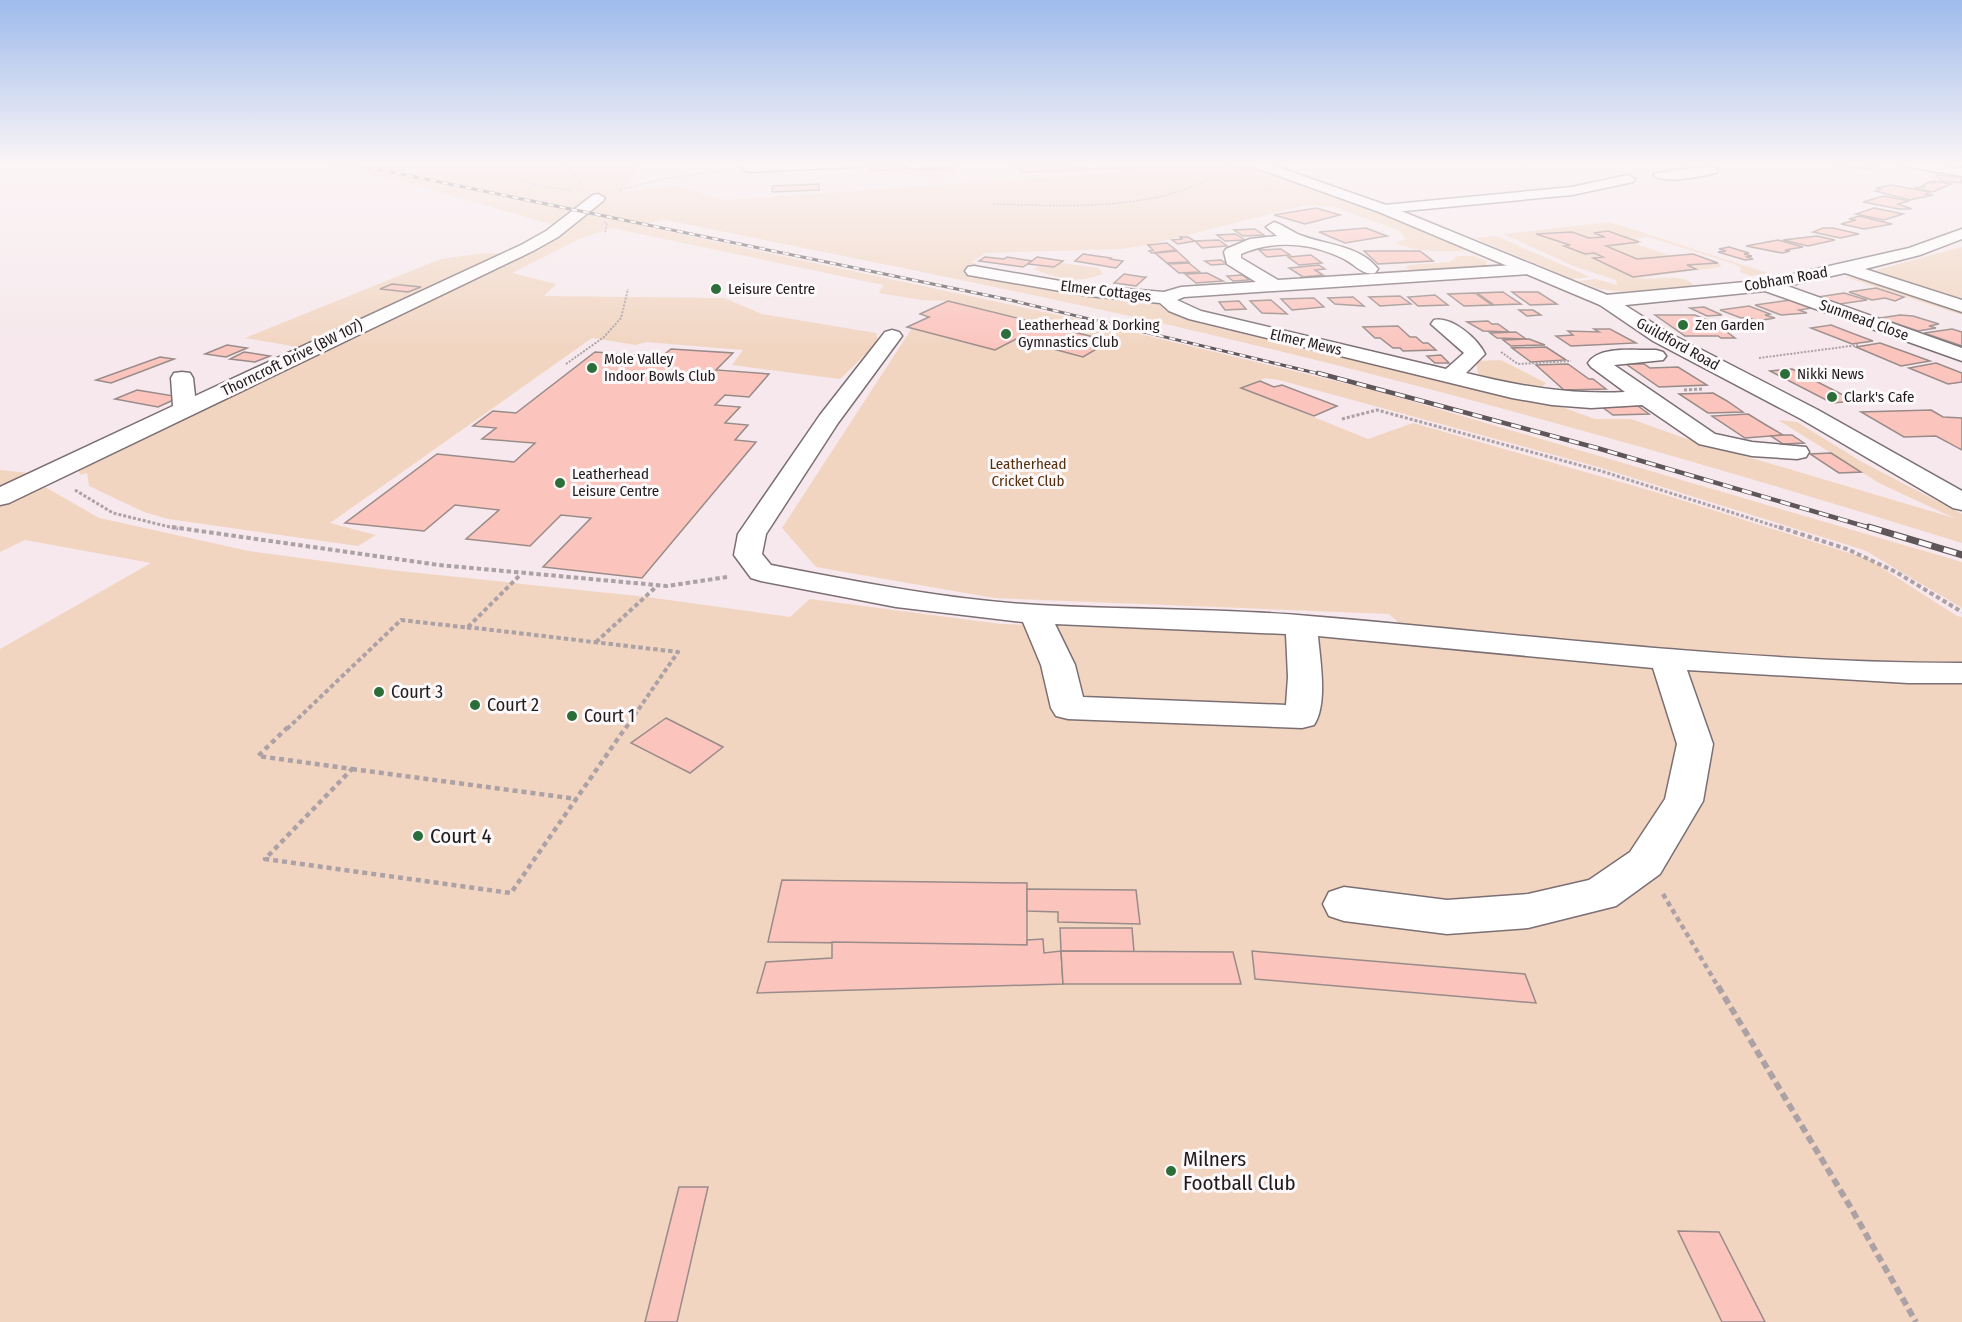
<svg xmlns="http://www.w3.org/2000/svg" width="1962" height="1322" viewBox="0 0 1962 1322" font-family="'Fira Sans Condensed',sans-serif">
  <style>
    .green { fill: #f1d5c1 }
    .building { fill: #fbc5be; stroke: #998b89; stroke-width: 1.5 }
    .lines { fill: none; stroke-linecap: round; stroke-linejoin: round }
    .minor-casing { stroke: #7b6f73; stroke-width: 3 }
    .major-casing { stroke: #7b6f73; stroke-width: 3 }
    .path-far5 { stroke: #aca1a5; stroke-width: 1.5; stroke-dasharray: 2 1.5; stroke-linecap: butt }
    .path-far4 { stroke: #aca1a5; stroke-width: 2; stroke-dasharray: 2 1.5; stroke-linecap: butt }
    .path-far3 { stroke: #aca1a5; stroke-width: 3; stroke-dasharray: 3 2; stroke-linecap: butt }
    .path-far2 { stroke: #aca1a5; stroke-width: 4; stroke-dasharray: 4.5 3; stroke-linecap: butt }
    .path-far1 { stroke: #aca1a5; stroke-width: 4.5; stroke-dasharray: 5 4; stroke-linecap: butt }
    .path { stroke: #aca1a5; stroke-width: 6; stroke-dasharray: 8 4.5; stroke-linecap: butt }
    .minor { fill: #fff; fill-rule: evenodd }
    .major { fill: #fff; fill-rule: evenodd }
    .rail-far2-casing { stroke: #5e5659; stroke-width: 3 }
    .rail-far1-casing { stroke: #5e5659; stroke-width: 4.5 }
    .rail-casing { stroke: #5e5659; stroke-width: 7 }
    .rail-far2 { stroke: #fdf8f9; stroke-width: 2; stroke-dasharray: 6; stroke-linecap: butt }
    .rail-far1 { stroke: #fdf8f9; stroke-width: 3; stroke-dasharray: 10; stroke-linecap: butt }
    .rail { stroke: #fdf8f9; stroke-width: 4.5; stroke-dasharray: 13; stroke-linecap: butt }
    .poi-dot { fill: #2c6e39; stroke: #fdf8f9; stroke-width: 2 }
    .labels { text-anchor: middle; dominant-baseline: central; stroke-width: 6; stroke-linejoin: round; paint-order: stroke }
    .far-street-label { font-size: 15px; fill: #1f1a1c; stroke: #fdf8f9 }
    .far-poi-label { font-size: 15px; fill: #1f1a1c; stroke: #fdf8f9; text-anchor: start }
    .far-park-label { font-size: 15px; fill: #572f0d; stroke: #fdf8f9 }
    .poi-label { font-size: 18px; fill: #1f1a1c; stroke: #fdf8f9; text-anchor: start }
    .near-poi-label { font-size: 21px; fill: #1f1a1c; stroke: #fdf8f9; text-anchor: start }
  </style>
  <rect width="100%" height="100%" fill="#f6e8ec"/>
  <g class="green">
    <path d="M316 163H639L635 174 622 192 676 186 725 200 1111 173 1136 167 1138 163H1237L1326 189 1472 250C1445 252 1420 253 1395 243L1406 239 1398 230 1334 207 1306 205 1148 245 1121 249 986 253 971 262 978 264 965 272 1095 296 1150 299 1173 313 1548 402 1595 419H1631L1684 438 1954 518 1879 483 1778 420 1797 422 1862 462 1962 514V543C1695 460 1425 383 1152 321 991 285 828 253 666 220L637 225 1082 320 1373 390 1962 562V608L1866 551 1848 545 1598 467 1279 380 1265 378 1242 388 1368 439 1413 423 1659 493 1868 559 1957 616 1962 617V1322H0V649L151 563 25 540 0 552V470L39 474 13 488 45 487 99 518 249 551 390 570 647 597 790 617 810 599 1001 624 1340 635 1410 633 1389 614 994 598 816 567 782 528 912 328 995 350 1016 339 1083 357 1109 341 948 301 921 300 879 293 883 285 612 228 579 239 512 273 556 284 544 296 724 298 762 314 876 333 878 342 840 379 732 365 743 350 646 342 636 345 592 338 330 523 376 535 358 546 168 519 144 512 89 486 87 473 81 475 76 468 450 287 557 226 405 182Z"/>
    <polygon points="919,169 948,169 959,173 936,178 890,173 893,170"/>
    <path d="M1610 222 1768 273 1751 276 1740 272 1741 268 1734 264 1648 237 1636 239 1644 242 1636 244 1668 255 1695 254 1721 264 1720 267 1638 278C1652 281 1684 272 1694 286L1663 288 1661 291H1623L1625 292 1599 289 1579 281 1596 279 1617 285 1616 280 1576 267 1503 234Z"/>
    <polygon points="1496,236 1590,277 1572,279 1475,238"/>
    <polygon points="1962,247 1962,299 1895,279 1876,270"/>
    <polygon points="485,253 507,254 298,347 245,338 441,259"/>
    <path d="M1458 256H1474L1487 261 1486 266C1461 271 1429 277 1405 268L1409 265 1450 262Z"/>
    <path d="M1061 263 1099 268 1103 274C1076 284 1060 279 1033 269L1040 266 1054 267Z"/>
    <polygon points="1845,277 1883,282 1962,309 1962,315"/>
    <polygon points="1501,360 1546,383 1538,391 1485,380 1478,373 1476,361"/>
  </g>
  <g class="building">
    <polygon points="903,163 907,169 870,171 867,164"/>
    <polygon points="1013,163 1022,163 1025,165 1049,164 1047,163 1076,164 1083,170 1021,172"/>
    <polygon points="1850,163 1855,164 1876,166 1872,170 1831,164"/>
    <polygon points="951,164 954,169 920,170 917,165"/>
    <polygon points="1936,175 1960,177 1962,183 1942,181"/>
    <polygon points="1934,181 1951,184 1933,192 1914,188 1925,187 1922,186 1929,182 1935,183 1931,182"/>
    <polygon points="819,184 819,190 772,192 773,186"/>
    <polygon points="1891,185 1930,192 1926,194 1933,195 1910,200 1875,191 1882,189 1876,188"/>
    <polygon points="1884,196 1909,201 1898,204 1912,209 1899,209 1863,202"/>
    <polygon points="1316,208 1340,215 1305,224 1274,215"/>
    <polygon points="1874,208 1903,214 1884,220 1856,214"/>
    <polygon points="1859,216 1892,224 1864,229 1841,224 1856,220 1849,219"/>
    <polygon points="1366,228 1387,236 1345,243 1319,232"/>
    <polygon points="1823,228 1833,228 1859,234 1840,238 1813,232"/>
    <polygon points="1255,229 1264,235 1243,236 1234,230"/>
    <polygon points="1608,231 1639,242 1606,246 1637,259 1693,254 1718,263 1687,265 1696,269 1633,277 1593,258 1603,257 1594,253 1585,254 1564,246 1570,245 1536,234 1572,232 1589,238 1605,237 1594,233"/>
    <polygon points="1236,234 1245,240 1225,241 1217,235"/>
    <polygon points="1817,236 1835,240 1808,246 1783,240"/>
    <polygon points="1180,237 1188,237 1195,241 1178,244 1172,240 1182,239"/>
    <polygon points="1219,240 1227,246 1202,248 1195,241"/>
    <polygon points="1778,240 1803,247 1785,250 1790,251 1782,253 1746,246"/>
    <polygon points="1167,243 1176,250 1152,253 1149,251 1153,250 1148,245"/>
    <polygon points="1729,247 1749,253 1744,254 1752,256 1747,257 1753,259 1745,260 1718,252 1726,251 1719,249"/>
    <polygon points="1281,249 1290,255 1267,257 1259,250"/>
    <polygon points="1177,251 1189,262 1167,263 1155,253"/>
    <polygon points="1364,251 1420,251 1433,261 1378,264"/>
    <polygon points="1083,254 1111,258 1110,259 1123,261 1116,268 1075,261"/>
    <polygon points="1311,255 1322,263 1299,265 1288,257"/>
    <polygon points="985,257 1004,259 1007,257 1032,261 1023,267 979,261"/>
    <polygon points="1037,257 1063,261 1054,267 1028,264"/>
    <polygon points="1221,260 1227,264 1211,265 1205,261"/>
    <polygon points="1189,263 1200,272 1179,273 1168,264"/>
    <polygon points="1319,265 1325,269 1315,270 1323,275 1303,277 1289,268"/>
    <polygon points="1207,273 1223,281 1196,283 1185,274"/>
    <polygon points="1124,274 1143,277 1146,277 1136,286 1114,283"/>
    <polygon points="1242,275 1249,280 1233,281 1227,276"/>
    <polygon points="392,284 421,287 408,292 380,289"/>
    <polygon points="1876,288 1904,297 1895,301 1885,298 1872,300 1849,292"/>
    <polygon points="1503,292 1521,304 1494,305 1477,293"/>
    <polygon points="1512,292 1538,292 1557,304 1530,305"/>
    <polygon points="1475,293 1492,305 1464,306 1448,294"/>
    <polygon points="1844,293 1867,300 1840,304 1818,297"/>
    <polygon points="1435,295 1448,305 1418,306 1408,297"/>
    <polygon points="1400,296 1411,304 1380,306 1369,297"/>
    <polygon points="1353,297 1364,306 1335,304 1328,298"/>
    <polygon points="1314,298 1324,307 1292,310 1281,299"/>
    <polygon points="1271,300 1287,314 1262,313 1250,301"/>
    <polygon points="1791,300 1812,308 1799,310 1807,313 1781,315 1755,305"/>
    <polygon points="948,301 1110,341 1083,357 1016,339 995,350 907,327 929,317 920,314"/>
    <polygon points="1239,301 1246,309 1225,310 1219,302"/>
    <polygon points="1749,306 1770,314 1765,315 1775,318 1757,321 1747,317 1741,318 1720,310"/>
    <polygon points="1704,307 1722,315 1707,316 1690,308"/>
    <polygon points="1519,310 1533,310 1541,315 1527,316"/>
    <polygon points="1655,315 1695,315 1716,324 1735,338 1721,338 1718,336 1685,336"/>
    <polygon points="1900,315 1913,316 1939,324 1929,326 1936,328 1918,331 1880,318"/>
    <polygon points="1488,321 1492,324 1498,324 1509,332 1483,331 1467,322"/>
    <polygon points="1831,325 1849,332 1873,341 1852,344 1811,328"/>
    <polygon points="1398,326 1410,337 1416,337 1423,343 1428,343 1436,350 1403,351 1400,348 1393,348 1380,338 1375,338 1363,327"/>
    <polygon points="1594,329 1610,329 1636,343 1571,346 1556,336 1573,335 1568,331 1599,332"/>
    <polygon points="1952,329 1962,332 1962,346 1924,333"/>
    <polygon points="1516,332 1526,339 1497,338 1490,333"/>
    <polygon points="1529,339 1545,345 1511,346 1503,340"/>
    <polygon points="1880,343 1908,353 1930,361 1901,366 1856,347"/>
    <polygon points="227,345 247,348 226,357 205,354"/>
    <polygon points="1546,347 1566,360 1531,362 1512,348"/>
    <polygon points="671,349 733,353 716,370 769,374 749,397 725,395 715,405 740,407 725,423 748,425 735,440 756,442 642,578 543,567 591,518 561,515 530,546 466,539 499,510 455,505 424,531 345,523 437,454 514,462 535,443 482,439 496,428 473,426 493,411 516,413 595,352 661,357"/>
    <polygon points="244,352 270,356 255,362 230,359"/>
    <polygon points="1441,355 1449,363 1435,363 1427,356"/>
    <polygon points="160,357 174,359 111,383 96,380"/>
    <polygon points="1936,363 1962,373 1962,382 1948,384 1909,368"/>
    <polygon points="1568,364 1589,379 1593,379 1606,389 1564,390 1536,365"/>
    <polygon points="1626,364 1644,364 1650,368 1678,367 1707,385 1659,387"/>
    <polygon points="1792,369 1855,401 1832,403 1770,371"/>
    <polygon points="1260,381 1274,387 1282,385 1337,406 1314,416 1241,388"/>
    <polygon points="137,390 180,397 158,407 115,399"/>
    <polygon points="1713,393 1727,401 1743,412 1708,413 1679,394"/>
    <polygon points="1638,406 1649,414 1613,415 1602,407"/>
    <polygon points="1931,410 1943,417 1962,418 1962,450 1936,436 1904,437 1861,412"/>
    <polygon points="1748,414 1766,425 1783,435 1745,438 1712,416"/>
    <polygon points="1783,435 1792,435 1804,443 1783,444 1771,436"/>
    <polygon points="1831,453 1861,472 1839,473 1810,454"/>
    <polygon points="666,718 723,747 690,773 631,743"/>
    <polygon points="782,880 1027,883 1027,945 768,942"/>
    <polygon points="1027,889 1136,890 1140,924 1058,922 1058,912 1027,911"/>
    <polygon points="1060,928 1132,928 1134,952 1061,951"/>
    <polygon points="1043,939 1044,953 1061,951 1063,984 757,993 766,962 832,958 832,942 1027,945 1027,940"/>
    <polygon points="1061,951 1233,952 1241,984 1063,984"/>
    <polygon points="1252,951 1525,974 1536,1003 1255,979"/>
    <polygon points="679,1187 708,1187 677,1322 645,1322"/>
    <polygon points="1678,1231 1719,1232 1765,1322 1722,1322"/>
  </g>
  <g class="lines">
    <defs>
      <g id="minor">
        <polygon points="781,163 862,163 856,167 748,172 742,168 748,164"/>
        <polygon points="906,163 950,163 944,167 911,168 906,167"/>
        <polygon points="1081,163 1137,163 1131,167 1086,168 1081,167"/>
        <path d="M1230 163H1262C1255 169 1237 169 1230 163Z"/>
        <polygon points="1902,163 1929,163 1962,168 1962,176 1908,167"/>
        <path d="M1711 166 1718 170 1716 173C1701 176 1664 185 1653 175 1658 171 1700 168 1711 166Z"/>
        <polygon points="1628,175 1635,179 1633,182 1572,195 1384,213 1377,209 1384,205 1572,187"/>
        <polygon points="598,194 605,198 603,201 558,237 533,251 9,503 0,505 0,487 173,406 171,378 174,373 182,372 190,373 193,378 195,396 521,245 546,231 593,195"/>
        <path d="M1274 222C1283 225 1291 231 1300 235 1325 245 1360 245 1378 269L1375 273C1362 276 1354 263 1342 258 1309 242 1274 240 1241 254V258L1278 280 1528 264 1534 265 1537 269 1534 273 1528 274 1184 297 1177 300 1201 311 1446 369 1464 353 1431 324 1434 320C1452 316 1478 339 1485 354L1466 373C1519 386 1570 395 1625 392L1591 367 1588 363C1600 345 1636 351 1656 350L1663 352 1666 356 1663 360 1614 365 1715 434 1752 442 1806 447 1809 452 1806 457 1797 459 1752 456 1699 444 1642 405 1591 408 1552 405 1512 398 1189 319 1169 311 1160 303 1089 296 974 276 968 275 965 271 968 267 974 266 1089 286 1164 292 1181 287 1256 282 1227 264 1224 252 1226 249 1250 239 1277 236 1266 227Z"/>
        <polygon points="1962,229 1962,239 1920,255 1865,269 1962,300 1962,312 1845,273 1787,286 1962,348 1962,361 1765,291 1606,307 1600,305 1597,301 1600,297 1606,295 1767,280 1909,248"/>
        <path d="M892 330 899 332 902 336 838 423 766 534 762 554 771 565C859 582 948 600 1038 605 1128 610 1219 608 1309 616 1526 634 1744 663 1962 663V683H1908L1687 670 1713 744 1703 801 1660 874 1616 906 1528 928 1447 934 1344 921 1329 916 1323 904 1329 892 1344 887 1447 900 1528 894 1589 880 1630 852 1665 799 1677 744 1653 668 1318 636C1320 660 1328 704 1314 725L1302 728 1068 719 1056 716 1051 708 1041 665 1023 622 896 607 761 581 751 578 734 555 738 534 820 415 885 332ZM1055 624 1286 634 1288 677 1286 705 1083 697 1075 665Z"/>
      </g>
      <polygon id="major" points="1249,163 1266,163 1389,206 1612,297 1667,332 1818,410 1962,491 1962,510 1953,508 1801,419 1653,341 1600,305 1379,212 1251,166"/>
    </defs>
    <use href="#minor" class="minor-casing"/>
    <use href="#major" class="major-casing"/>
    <g class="path-far5">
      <path d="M503 163C518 186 546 187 571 190"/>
      <polyline points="565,163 581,184"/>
      <polyline points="620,190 663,179 727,170"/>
      <path d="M993 204C1062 206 1159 212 1219 173"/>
      <polyline points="604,222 607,223 605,234"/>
    </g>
    <g class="path-far4">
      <polyline points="1501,352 1518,364 1571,361"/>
      <polyline points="1759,358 1858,345"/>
      <polyline points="566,364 604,337 621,318 628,289"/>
    </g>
    <g class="path-far3">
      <polyline points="1684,390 1703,389"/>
      <polyline points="1342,419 1377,410 1601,471 1784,529"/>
      <polyline points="75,490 113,513 178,529"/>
    </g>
    <g class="path-far2">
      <polyline points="172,527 439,565 667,586 727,577"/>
      <polyline points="1779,527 1847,549 1896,572 1962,612"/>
      <polyline points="467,627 678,652 625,729"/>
      <polyline points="468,627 520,575"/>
      <polyline points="596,642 657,586"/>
      <polyline points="287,729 401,620 471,628"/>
    </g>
    <g class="path-far1">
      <polyline points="288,727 258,756 352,769 265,859 511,893 626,727"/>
      <polyline points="352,769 577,799"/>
      <polyline points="1663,894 1719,988"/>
    </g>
    <polyline class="path" points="1718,986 1851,1208 1916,1322"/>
    <use href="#minor" class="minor"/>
    <use href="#major" class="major"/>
    <defs>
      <polyline id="rail-far2" points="348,163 1010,300 1324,375"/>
      <polyline id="rail-far1" points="1318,373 1597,448 1874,529"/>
      <polyline id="rail" points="1869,527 1962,555"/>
    </defs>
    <use href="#rail-far2" class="rail-far2-casing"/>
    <use href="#rail-far1" class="rail-far1-casing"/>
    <use href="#rail" class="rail-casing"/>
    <use href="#rail-far2" class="rail-far2"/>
    <use href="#rail-far1" class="rail-far1"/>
    <use href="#rail" class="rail"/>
  </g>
  <linearGradient id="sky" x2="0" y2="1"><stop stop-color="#9ebbec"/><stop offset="0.47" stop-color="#fbf5f6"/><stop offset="1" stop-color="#fbf5f6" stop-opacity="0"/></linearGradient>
  <rect width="1962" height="348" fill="url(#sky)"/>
  <g class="poi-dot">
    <circle cx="716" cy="289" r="6"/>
    <circle cx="1683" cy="325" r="6"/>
    <circle cx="1006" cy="334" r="6"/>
    <circle cx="592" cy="368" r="6"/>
    <circle cx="1785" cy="374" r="6"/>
    <circle cx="1832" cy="397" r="6"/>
    <circle cx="560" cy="483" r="6"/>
    <circle cx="379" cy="692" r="6"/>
    <circle cx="475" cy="705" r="6"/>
    <circle cx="572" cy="716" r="6"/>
    <circle cx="418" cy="836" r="6"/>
    <circle cx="1171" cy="1171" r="6"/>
  </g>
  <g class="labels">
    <g class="far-street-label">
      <text transform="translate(1786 279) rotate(-10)">Cobham Road</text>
      <text transform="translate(1106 291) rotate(7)">Elmer Cottages</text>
      <text transform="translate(1864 320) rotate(20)">Sunmead Close</text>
      <text transform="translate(1306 342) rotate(13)">Elmer Mews</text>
      <text transform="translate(1678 344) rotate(29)">Guildford Road</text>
      <text transform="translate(292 358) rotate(-26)">Thorncroft Drive (BW 107)</text>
    </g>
    <g class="far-poi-label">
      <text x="728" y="289">Leisure Centre</text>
      <text x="1018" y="325">Leatherhead &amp; Dorking<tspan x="1018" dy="17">Gymnastics Club</tspan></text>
      <text x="1695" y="325">Zen Garden</text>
      <text x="604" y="359">Mole Valley<tspan x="604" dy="17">Indoor Bowls Club</tspan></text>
      <text x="1797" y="374">Nikki News</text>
      <text x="1844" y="397">Clark's Cafe</text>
      <text x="572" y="474">Leatherhead<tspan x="572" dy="17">Leisure Centre</tspan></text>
    </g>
    <g class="far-park-label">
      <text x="1028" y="464">Leatherhead<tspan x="1028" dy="17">Cricket Club</tspan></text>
    </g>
    <g class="poi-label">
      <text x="391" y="692">Court 3</text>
      <text x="487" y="705">Court 2</text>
      <text x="584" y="716">Court 1</text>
    </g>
    <g class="near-poi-label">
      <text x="430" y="836">Court 4</text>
      <text x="1183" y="1159">Milners<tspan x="1183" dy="24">Football Club</tspan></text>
    </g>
  </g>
</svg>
